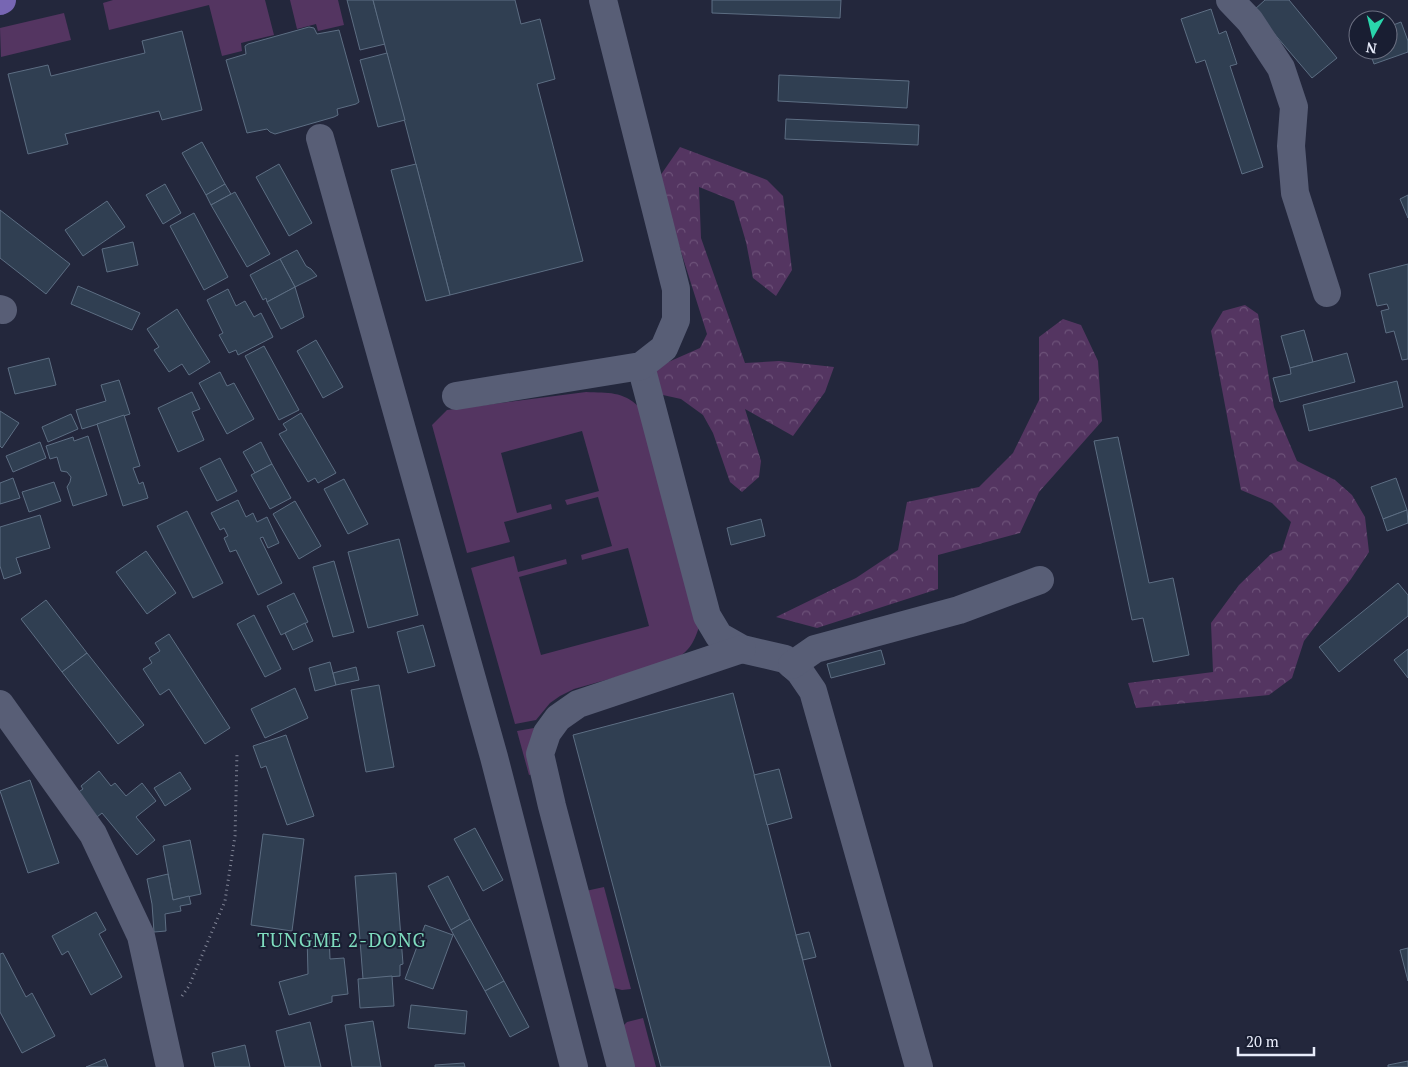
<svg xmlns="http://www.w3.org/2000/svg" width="1408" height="1067" viewBox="0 0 1408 1067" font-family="'PT Serif',serif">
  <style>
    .grass { fill: #543561 }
    .forest { fill: url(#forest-crowns) }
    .building { fill: #303f52; stroke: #5d6e83 }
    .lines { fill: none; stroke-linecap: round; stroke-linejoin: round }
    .path { stroke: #838798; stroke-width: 3; stroke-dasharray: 1 4; stroke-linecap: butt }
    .minor { stroke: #585e76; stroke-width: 28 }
    .major { stroke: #7766b3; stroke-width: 28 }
    .labels { text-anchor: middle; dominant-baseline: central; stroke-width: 4; stroke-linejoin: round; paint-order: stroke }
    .quarter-label { font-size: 19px; letter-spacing: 1px; fill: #7fddbf; stroke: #191e32 }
  </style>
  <defs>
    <pattern id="forest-crowns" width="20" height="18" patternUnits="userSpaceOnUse" patternTransform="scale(1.25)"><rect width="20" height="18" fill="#543561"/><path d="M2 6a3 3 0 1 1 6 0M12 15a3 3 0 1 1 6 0" fill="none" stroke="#6d5279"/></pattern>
  </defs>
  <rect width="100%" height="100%" fill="#23273c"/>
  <g class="grass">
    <polygon points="113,0 265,0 274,35 241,43 242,51 222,56 209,5 109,30 103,3"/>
    <polygon points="290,0 338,0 344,25 318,31 316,24 297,29"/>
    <polygon points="64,13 71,40 1,57 0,28"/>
    <path d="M586 392C608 393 623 391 639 407L699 627C693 645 689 651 673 661L574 689 560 696 550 703 536 720 515 724 471 568 514 556 518 572 566 559 567 564 519 577 541 655 649 626 628 548 582 560 581 555 612 546 598 497 567 505 565 500 599 491 582 431 501 453 517 513 551 504 552 509 504 522 510 542 467 553 432 425 447 410Z"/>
    <polygon points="534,728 531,745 533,774 529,775 517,731"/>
    <polygon points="604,887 631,989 622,990 614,988 581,892"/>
    <polygon points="643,1018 656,1067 626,1067 622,1027 627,1022"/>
  </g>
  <g class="forest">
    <polygon points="680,147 767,180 783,196 792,270 776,296 753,278 746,242 734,201 699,187 701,238 745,363 779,361 834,367 825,392 793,436 745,409 761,461 759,477 742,492 730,482 713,433 703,415 681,399 654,393 657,367 700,348 707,334 658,179"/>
    <polygon points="1245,305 1258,314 1274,407 1297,461 1335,480 1352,495 1365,517 1369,552 1351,579 1304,641 1292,678 1269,695 1136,708 1128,683 1213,672 1211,623 1239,585 1271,554 1282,550 1291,522 1272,503 1241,490 1211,331 1223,311"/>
    <polygon points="1063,319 1081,325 1098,361 1102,421 1039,492 1020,533 938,555 938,589 817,628 776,617 856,578 898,550 907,502 979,487 1013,453 1039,400 1039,337"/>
  </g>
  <g class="building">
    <polygon points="347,0 373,0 385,44 360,50"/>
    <polygon points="373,0 515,0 521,24 540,19 555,79 537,84 583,261 450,295"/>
    <polygon points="712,0 841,0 840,18 712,13"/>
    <polygon points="1265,0 1289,0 1337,58 1312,78 1254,10"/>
    <polygon points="1211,9 1219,34 1226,31 1237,64 1230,66 1263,167 1242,174 1205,60 1196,63 1181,19"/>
    <polygon points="1401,22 1408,41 1408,52 1374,64 1369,50 1388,50 1388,27"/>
    <polygon points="309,27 314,28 317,34 339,30 359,102 356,104 337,109 338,115 334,117 275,134 270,132 267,129 247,133 226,60 246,54 245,46 248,44"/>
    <polygon points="182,31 202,110 162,120 159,111 65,134 68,144 28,154 8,74 48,65 51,76 145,53 142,41"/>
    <polygon points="387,53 405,120 378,127 360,60"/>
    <polygon points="779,75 909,81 907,108 778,101"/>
    <polygon points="786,119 919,125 918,145 785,139"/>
    <polygon points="202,142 225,184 206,195 182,153"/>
    <polygon points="279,164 312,223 289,236 256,177"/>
    <polygon points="416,164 450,295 426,301 391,170"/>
    <polygon points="165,184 181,213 163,224 146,195"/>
    <polygon points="225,184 231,194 211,205 206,195"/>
    <polygon points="235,192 270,254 247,267 211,205"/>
    <polygon points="1408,195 1408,218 1400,199"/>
    <polygon points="107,201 125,227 83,256 65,230"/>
    <polygon points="0,210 70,264 46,294 0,258"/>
    <polygon points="194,213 228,277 204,290 170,226"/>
    <polygon points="133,242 138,265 107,272 102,249"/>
    <polygon points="297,250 306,266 311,269 317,276 295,287 280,259"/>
    <polygon points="280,259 295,287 267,302 266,298 263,300 250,275"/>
    <polygon points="1408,264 1408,359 1402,360 1394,331 1386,333 1381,311 1389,309 1387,304 1377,306 1369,274"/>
    <polygon points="78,286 140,313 132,330 71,304"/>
    <polygon points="295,287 304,317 281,329 267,302"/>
    <polygon points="228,289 236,306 245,301 254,317 261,313 273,337 238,355 236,350 229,353 219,335 223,333 207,300"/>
    <polygon points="177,309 210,362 189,375 182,364 169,372 154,350 159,347 147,329"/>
    <polygon points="1304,330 1313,362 1290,368 1281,336"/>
    <polygon points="316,340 343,387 323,398 297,351"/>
    <polygon points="264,346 299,410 279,420 245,356"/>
    <polygon points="1347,353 1355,382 1280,402 1273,378 1291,374 1290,368"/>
    <polygon points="49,358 56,385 15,394 8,368"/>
    <polygon points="220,372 227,386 234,383 254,419 227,434 199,383"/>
    <polygon points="119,380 130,414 82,429 76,410 106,401 101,385"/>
    <polygon points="1397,381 1403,407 1309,431 1303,405"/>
    <polygon points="192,392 200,409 192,412 204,440 178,452 158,408"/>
    <polygon points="0,411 19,423 2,448 0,446"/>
    <polygon points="301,413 336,473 318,483 315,478 308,482 279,434 287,430 283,424"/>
    <polygon points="71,414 78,429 48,442 42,427"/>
    <polygon points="124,415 140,466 133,468 139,484 143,482 148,498 123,506 97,424"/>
    <polygon points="88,436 107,495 73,506 67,487 70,482 71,477 67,472 61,471 57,457 50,459 46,446 73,437 74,441"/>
    <polygon points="1118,437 1149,583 1173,578 1189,655 1153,662 1143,618 1132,620 1094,441"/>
    <polygon points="40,442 46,458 13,472 6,456"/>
    <polygon points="261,442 272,464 255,473 243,452"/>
    <polygon points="220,458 237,491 217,501 200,468"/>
    <polygon points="272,464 291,498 270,509 251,475"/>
    <polygon points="13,478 20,498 0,504 0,483"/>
    <polygon points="1396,478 1407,510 1383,519 1371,487"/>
    <polygon points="344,479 368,524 348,534 324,489"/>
    <polygon points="54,482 61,501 29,512 22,492"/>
    <polygon points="238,500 246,517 253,513 257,522 267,517 279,543 268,548 263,537 260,538 282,583 258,595 236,550 230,552 224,538 228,536 224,528 220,530 211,513"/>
    <polygon points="295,501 321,546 299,559 273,514"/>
    <polygon points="1407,510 1408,523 1387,531 1383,519"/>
    <polygon points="187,511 223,583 193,598 157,526"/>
    <polygon points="40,515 50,548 16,558 21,573 4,579 0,566 0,527"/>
    <polygon points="761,519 765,536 731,545 727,528"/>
    <polygon points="399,539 418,615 368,628 348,552"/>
    <polygon points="146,551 176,593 147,614 116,572"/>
    <polygon points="334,561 354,632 333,637 313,567"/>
    <polygon points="1398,583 1408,595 1408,616 1339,672 1319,647"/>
    <polygon points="294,593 308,622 281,635 267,606"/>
    <polygon points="46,600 87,653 62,672 21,619"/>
    <polygon points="254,615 281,669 265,677 237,624"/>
    <polygon points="305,623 313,641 293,650 285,633"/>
    <polygon points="423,625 435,666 408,673 397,632"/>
    <polygon points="169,634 230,728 205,744 169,689 160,695 143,669 152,663 149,658 160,651 155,643"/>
    <polygon points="1408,649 1408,678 1394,660"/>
    <polygon points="881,650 885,664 831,678 827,664"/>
    <polygon points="87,653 144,725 118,744 62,672"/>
    <polygon points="330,662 336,685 315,691 309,668"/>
    <polygon points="356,667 359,680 336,685 333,673"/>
    <polygon points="379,685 394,767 366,772 351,690"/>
    <polygon points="295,688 308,718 265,738 251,709"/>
    <polygon points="733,693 796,935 831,1067 661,1067 573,735"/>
    <polygon points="286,735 314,816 287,825 266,766 261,768 253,746"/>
    <polygon points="779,769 792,818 767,825 754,775"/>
    <polygon points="99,771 111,786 115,783 126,796 142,783 156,801 136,817 155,840 137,855 102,813 97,817 77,793 83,789 81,786"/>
    <polygon points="180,772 191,789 165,806 154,788"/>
    <polygon points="30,780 59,863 28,873 0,791"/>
    <polygon points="475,828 503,880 483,891 454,839"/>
    <polygon points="263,834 304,839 292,931 251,925"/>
    <polygon points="190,840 201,894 173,900 163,846"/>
    <polygon points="396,873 403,964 400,965 400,976 363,979 355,876"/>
    <polygon points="168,874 173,900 189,896 191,904 180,906 181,911 165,914 166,931 154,932 152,904 147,879"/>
    <polygon points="448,876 470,919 451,930 428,886"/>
    <polygon points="96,912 106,930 99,934 122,977 91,995 68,951 62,955 52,936"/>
    <polygon points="470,919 504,981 485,991 451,930"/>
    <polygon points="425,925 453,935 433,989 405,979"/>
    <polygon points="809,932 816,957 803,960 796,935"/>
    <polygon points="329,934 330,959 344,958 348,994 332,996 332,1002 289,1015 279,982 308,974 307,935"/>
    <polygon points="1408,948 1408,981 1400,950"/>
    <polygon points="3,953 26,997 32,993 55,1036 22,1053 0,1012 0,954"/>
    <polygon points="392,976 394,1006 360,1008 358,979"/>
    <polygon points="504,981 529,1027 510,1037 485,991"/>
    <polygon points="411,1005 467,1011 465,1034 408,1028"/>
    <polygon points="373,1021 381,1067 352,1067 345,1025"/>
    <polygon points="310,1022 321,1067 285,1067 276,1031"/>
    <polygon points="245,1045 250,1067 215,1067 212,1053"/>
    <polygon points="105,1059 108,1067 86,1067"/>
    <polygon points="1408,1061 1408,1067 1388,1067 1388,1065"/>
    <polygon points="464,1063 465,1067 435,1067 435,1065"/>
  </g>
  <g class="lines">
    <polyline class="path" points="182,996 189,986 225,901 235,836 237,754"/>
    <g class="minor">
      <polyline points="1230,0 1250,21 1281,68 1294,107 1291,146 1295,193 1327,293"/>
      <polyline points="320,138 494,757 574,1067"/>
      <polyline points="0,309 3,310"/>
      <polyline points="641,366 707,616 719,636 742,649 785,659 800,672 813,691 919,1067"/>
      <polyline points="456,396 641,366 664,348 676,320 676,289 603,0"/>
      <polyline points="792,665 815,649 959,610 1040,580"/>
      <polyline points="0,704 93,834 141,936 170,1067"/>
      <polyline points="621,1067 552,806 540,754 547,733 558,718 578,704 742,649"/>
    </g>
    <polyline class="major" points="0,1 2,0"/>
  </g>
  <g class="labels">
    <g class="quarter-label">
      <text x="342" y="939">TUNGME 2-DONG</text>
    </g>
  </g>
  <g transform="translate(1373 35) rotate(188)"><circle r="24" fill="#191e32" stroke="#6c7082"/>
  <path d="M0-4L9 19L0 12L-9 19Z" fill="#2ad5ac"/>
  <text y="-8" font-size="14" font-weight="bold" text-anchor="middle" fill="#e8ecfa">N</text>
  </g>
  <path d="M1238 1047v8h76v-8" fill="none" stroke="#e8ecfa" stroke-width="2.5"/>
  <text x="1246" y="1047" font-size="15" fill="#e8ecfa" stroke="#191e32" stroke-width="4" paint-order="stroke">20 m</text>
</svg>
